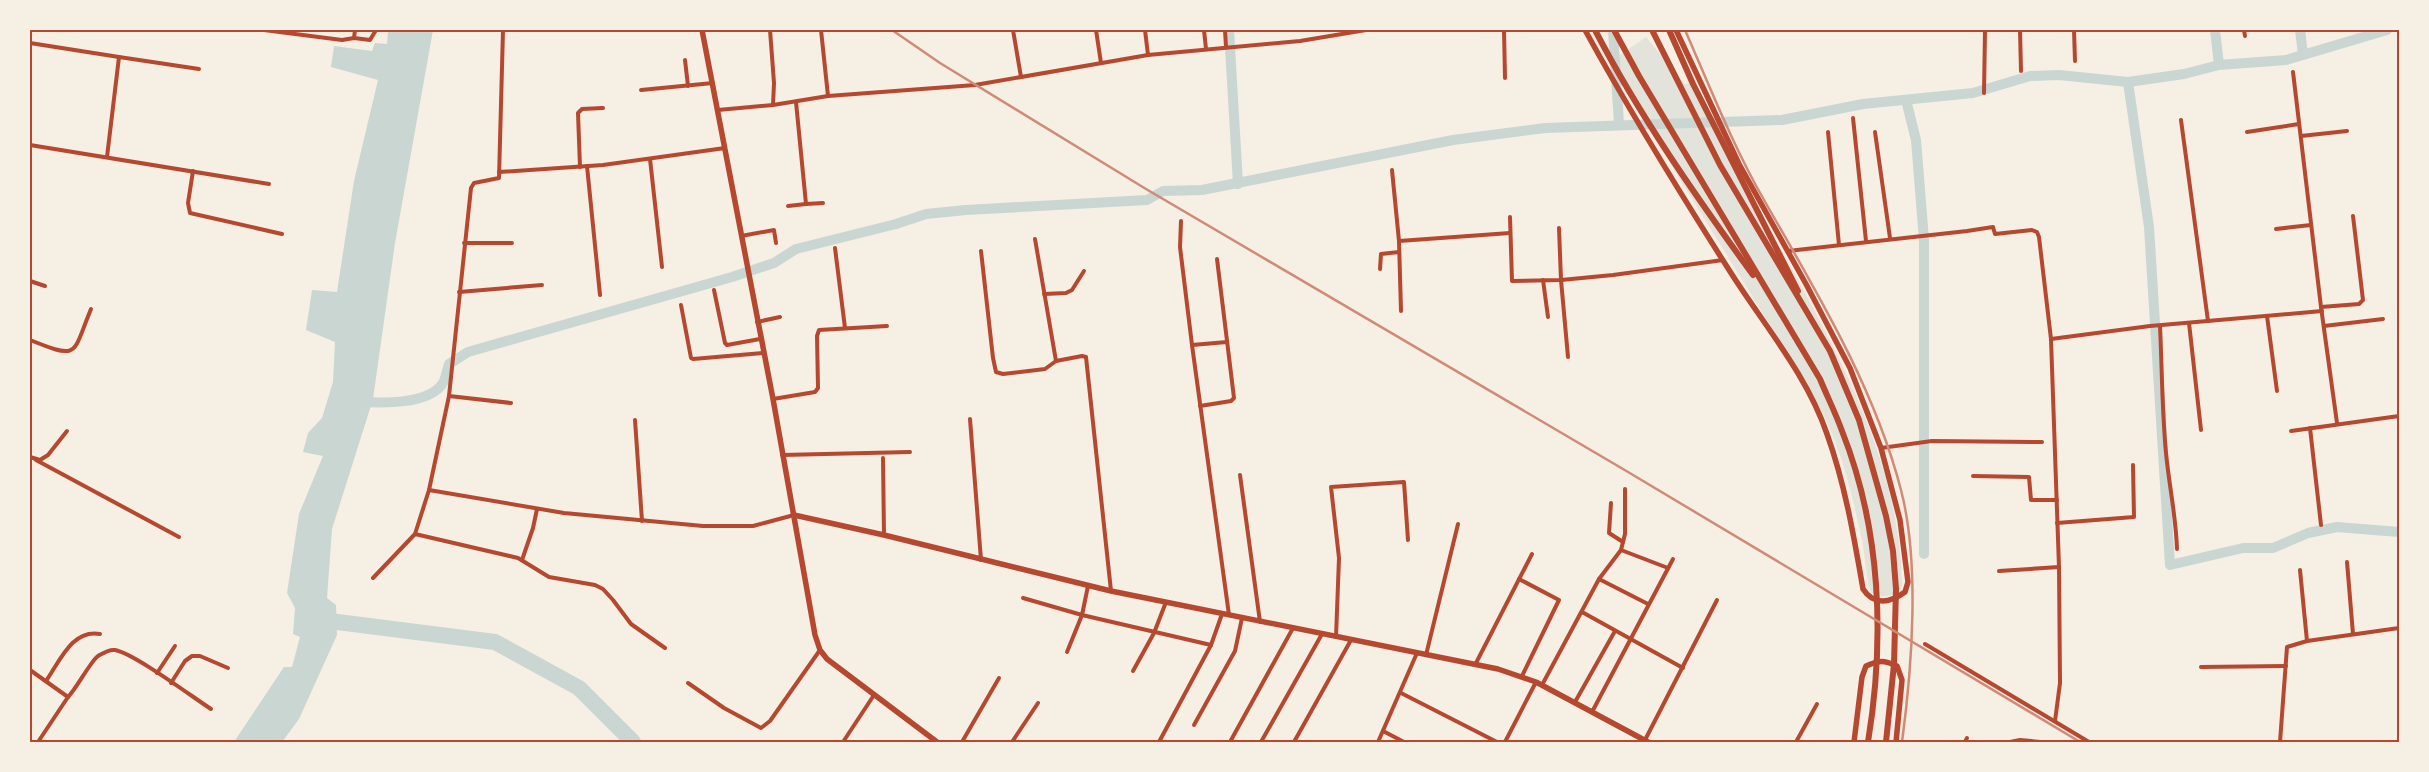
<svg xmlns="http://www.w3.org/2000/svg" width="2429" height="772" viewBox="0 0 2429 772" font-family="'DM Sans',sans-serif">
  <style>
    .green { fill: #e2e4dc }
    .water { fill: #c9d6d2 }
    .lines { fill: none; stroke-linecap: round; stroke-linejoin: round }
    .canal { stroke: #c9d6d2; stroke-width: 10 }
    .river { stroke: #c9d6d2; stroke-width: 16 }
    .minor { stroke: #b5482f; stroke-width: 4 }
    .secondary { stroke: #b5482f; stroke-width: 5.5 }
    .primary { stroke: #b5482f; stroke-width: 6 }
    .rail { stroke: #cf8b77; stroke-width: 2.5 }
    .neatline { fill: none; stroke: #b5482f; stroke-width: 2 }
  </style>
  <rect width="100%" height="100%" fill="#f6efe4"/>
  <path class="green" d="M1646 37 1685 84 1695 81C1715 120 1734 160 1754 199 1818 320 1900 444 1902 586 1897 596 1881 600 1872 593 1866 587 1865 551 1862 541 1854 504 1845 464 1830 429 1824 414 1815 400 1807 385L1608 63Z"/>
  <polygon class="water" points="388,30 433,30 395,243 373,399 332,529 327,598 336,605 337,635 299,719 282,742 234,742 284,667 292,667 300,637 293,634 295,608 287,593 299,514 323,456 303,452 308,433 322,418 333,382 335,342 306,330 312,290 337,292 354,181 378,80 331,67 334,46 372,51 375,43 387,44"/>
  <g class="lines">
    <g class="canal">
      <polyline points="1229,30 1238,184"/>
      <polyline points="1613,30 1619,124"/>
      <polyline points="2215,30 2219,65"/>
      <polyline points="2300,30 2303,54"/>
      <polyline points="2128,82 2149,227 2170,565 2243,548 2273,548 2308,533 2337,527 2399,532"/>
      <polyline points="1906,100 1916,140 1924,240 1924,554"/>
      <path d="M360 402C382 403 429 405 443 383 446 378 447 369 449 364L468 352 732 277 774 263 796 249 896 224 926 214 966 210 1147 200 1163 191 1202 190 1453 140 1545 128 1782 120 1863 104 1973 93 2030 76 2059 75 2128 82 2184 74 2219 65 2286 60 2387 30"/>
    </g>
    <polyline class="river" points="314,619 495,642 579,688 633,742"/>
    <g class="minor">
      <polyline points="264,30 342,40 354,38 370,40 376,30"/>
      <polyline points="770,30 774,83 773,105"/>
      <polyline points="821,30 828,96"/>
      <polyline points="1013,30 1021,77"/>
      <polyline points="1096,30 1101,63"/>
      <polyline points="1145,30 1148,55"/>
      <polyline points="1204,30 1206,49"/>
      <polyline points="1225,30 1226,47"/>
      <polyline points="1504,30 1505,78"/>
      <polyline points="2020,30 2021,71"/>
      <polyline points="2074,30 2075,61"/>
      <polyline points="2244,30 2245,36"/>
      <polyline points="354,38 355,30"/>
      <polyline points="30,43 119,57 107,157"/>
      <polyline points="119,57 199,69"/>
      <polyline points="685,60 688,86"/>
      <polyline points="2293,72 2321,307 2337,423"/>
      <polyline points="641,90 713,83"/>
      <polyline points="1984,93 1985,30"/>
      <polyline points="718,110 773,105 828,96 975,85 1148,55 1300,41 1366,30"/>
      <polyline points="1853,118 1866,241"/>
      <polyline points="2181,120 2208,321"/>
      <polyline points="1828,132 1839,245"/>
      <polyline points="1875,132 1890,238"/>
      <polyline points="2247,132 2299,124"/>
      <polyline points="2301,136 2347,131"/>
      <polyline points="30,145 269,184"/>
      <polyline points="650,159 662,267"/>
      <polyline points="587,166 600,295"/>
      <polyline points="580,167 578,113 582,109 603,108"/>
      <polyline points="1392,170 1399,241"/>
      <polyline points="193,171 188,203 190,213 282,234"/>
      <polyline points="499,172 603,165 725,148"/>
      <polyline points="806,204 823,203"/>
      <polyline points="788,206 806,204 796,102"/>
      <polyline points="1510,217 1512,281 1561,280 1613,275 1723,260"/>
      <polyline points="1181,221 1180,247 1192,345 1229,615"/>
      <polyline points="1559,228 1561,280 1568,357"/>
      <polyline points="2276,229 2311,225"/>
      <polyline points="741,236 774,230 776,243"/>
      <polyline points="1035,239 1056,361 1082,356 1086,357 1111,591"/>
      <polyline points="464,243 512,243"/>
      <polyline points="835,248 845,328"/>
      <polyline points="981,251 993,358 996,372 1003,374 1045,369 1056,361"/>
      <polyline points="1788,251 1967,231 1993,227 1995,234 2032,230 2037,232 2039,237 2051,339 2059,567 2060,683 2055,721"/>
      <polyline points="1380,269 1381,254 1399,252"/>
      <polyline points="1543,280 1548,317"/>
      <polyline points="30,281 45,286"/>
      <polyline points="714,290 725,343 727,345 760,339"/>
      <polyline points="459,292 542,285"/>
      <polyline points="1044,294 1066,293 1072,290 1084,271"/>
      <polyline points="681,305 691,358 693,359 763,353"/>
      <polyline points="2321,307 2359,304 2363,300 2353,216"/>
      <polyline points="1401,311 1399,241 1510,233"/>
      <polyline points="2267,316 2277,391"/>
      <polyline points="757,322 780,317"/>
      <polyline points="2189,323 2201,430"/>
      <path d="M2160 326C2162 368 2162 411 2166 453 2169 485 2176 516 2177 549"/>
      <polyline points="2324,326 2383,319"/>
      <polyline points="2051,339 2150,326 2322,311"/>
      <path d="M30 340C80 360 72 355 91 309"/>
      <polyline points="1192,345 1227,342"/>
      <polyline points="449,396 511,403"/>
      <polyline points="773,399 815,392 818,388 817,336 819,330 887,326"/>
      <polyline points="1200,406 1231,401 1234,398 1217,259"/>
      <polyline points="970,419 981,560"/>
      <polyline points="635,420 642,521"/>
      <polyline points="2310,428 2321,525"/>
      <polyline points="2291,431 2399,416"/>
      <polyline points="1881,448 1932,441 2042,442"/>
      <polyline points="782,455 910,452"/>
      <polyline points="30,457 40,460 48,455 67,431"/>
      <polyline points="883,458 884,535"/>
      <polyline points="36,460 179,537"/>
      <polyline points="1240,475 1260,622"/>
      <polyline points="1973,476 2029,477 2031,500 2057,500"/>
      <polyline points="429,490 564,513 703,526 753,526 794,515"/>
      <polyline points="1611,503 1609,533 1623,542"/>
      <polyline points="2057,523 2134,517 2133,465"/>
      <polyline points="415,534 518,558 549,577 595,585 603,589 613,600 631,624 665,648"/>
      <polyline points="1621,550 1668,568"/>
      <polyline points="522,560 533,528 537,509"/>
      <polyline points="2347,562 2353,634"/>
      <polyline points="2300,570 2307,641"/>
      <polyline points="1999,571 2059,567"/>
      <polyline points="373,578 415,534 429,490 449,396 471,188 474,183 499,178 503,30"/>
      <polyline points="1519,579 1559,600 1522,676"/>
      <polyline points="1599,579 1648,604"/>
      <polyline points="1023,598 1082,615 1211,645"/>
      <polyline points="1582,612 1683,668"/>
      <polyline points="1336,637 1339,558 1331,487 1404,482 1408,540"/>
      <polyline points="1925,644 2089,742"/>
      <polyline points="1067,652 1082,615 1088,586"/>
      <polyline points="1426,655 1458,524"/>
      <polyline points="1475,665 1532,554"/>
      <polyline points="2201,667 2286,666"/>
      <polyline points="30,670 68,697 38,742"/>
      <polyline points="1133,671 1154,633 1166,602"/>
      <polyline points="157,673 175,646"/>
      <path d="M46 681C60 661 72 629 100 634"/>
      <polyline points="171,683 185,661 192,656 200,656 228,668"/>
      <polyline points="688,683 724,708 761,728 770,721 820,650"/>
      <polyline points="1542,685 1599,579 1621,550 1625,534 1625,489"/>
      <polyline points="1401,693 1497,742"/>
      <path d="M68 697C77 688 90 662 98 656 103 653 109 649 115 650 135 654 191 696 211 709"/>
      <polyline points="1575,702 1615,631"/>
      <polyline points="1592,712 1673,559"/>
      <polyline points="1194,725 1235,651 1242,618"/>
      <polyline points="1383,731 1404,742"/>
      <polyline points="1645,740 1717,600"/>
      <polyline points="843,742 874,695"/>
      <polyline points="962,742 999,678"/>
      <polyline points="1012,742 1038,703"/>
      <polyline points="1159,742 1211,645 1222,614"/>
      <polyline points="1230,742 1293,628"/>
      <polyline points="1261,742 1322,634"/>
      <polyline points="1294,742 1351,640"/>
      <polyline points="1378,742 1417,653"/>
      <polyline points="1505,742 1536,682"/>
      <polyline points="1796,742 1817,704"/>
      <polyline points="1965,742 1967,738"/>
      <polyline points="2010,742 2020,740 2041,742"/>
      <polyline points="2280,742 2287,647 2307,641 2399,628"/>
    </g>
    <g class="secondary">
      <polyline points="702,30 773,399 815,635 820,650 827,659 937,742"/>
      <path d="M1585 30C1630 112 1680 193 1731 273 1764 325 1807 375 1827 434 1845 484 1854 537 1863 589 1874 606 1890 603 1905 592L1908 582 1900 520 1881 448 1850 368 1806 284 1739 164 1676 30"/>
      <polyline points="794,515 884,535 1111,591 1498,669 1536,682 1648,742"/>
      <path d="M1854 742 1862 677 1866 666C1879 660 1884 660 1897 666L1902 680 1896 742"/>
    </g>
    <g class="primary">
      <path d="M1595 30C1639 115 1697 198 1753 275"/>
      <path d="M1614 30 1639 76 1820 379C1827 396 1836 414 1842 431 1881 529 1885 639 1868 742"/>
      <polyline points="1652,30 1720,165 1830,351 1859,420 1886,516 1893,551 1896,589 1894,664 1886,742"/>
      <polyline points="1669,30 1693,84 1798,291"/>
    </g>
    <g class="rail">
      <polyline points="892,30 940,63 1146,189 1623,469 2080,742"/>
      <path d="M1685 30C1710 87 1733 146 1764 200 1817 293 1874 386 1901 490 1920 563 1912 668 1902 742"/>
    </g>
  </g>
  <rect width="2429" height="772" fill="none" stroke="#f6efe4" stroke-width="62"/>
  <rect x="31" y="31" width="2367" height="710" class="neatline"/>
</svg>
